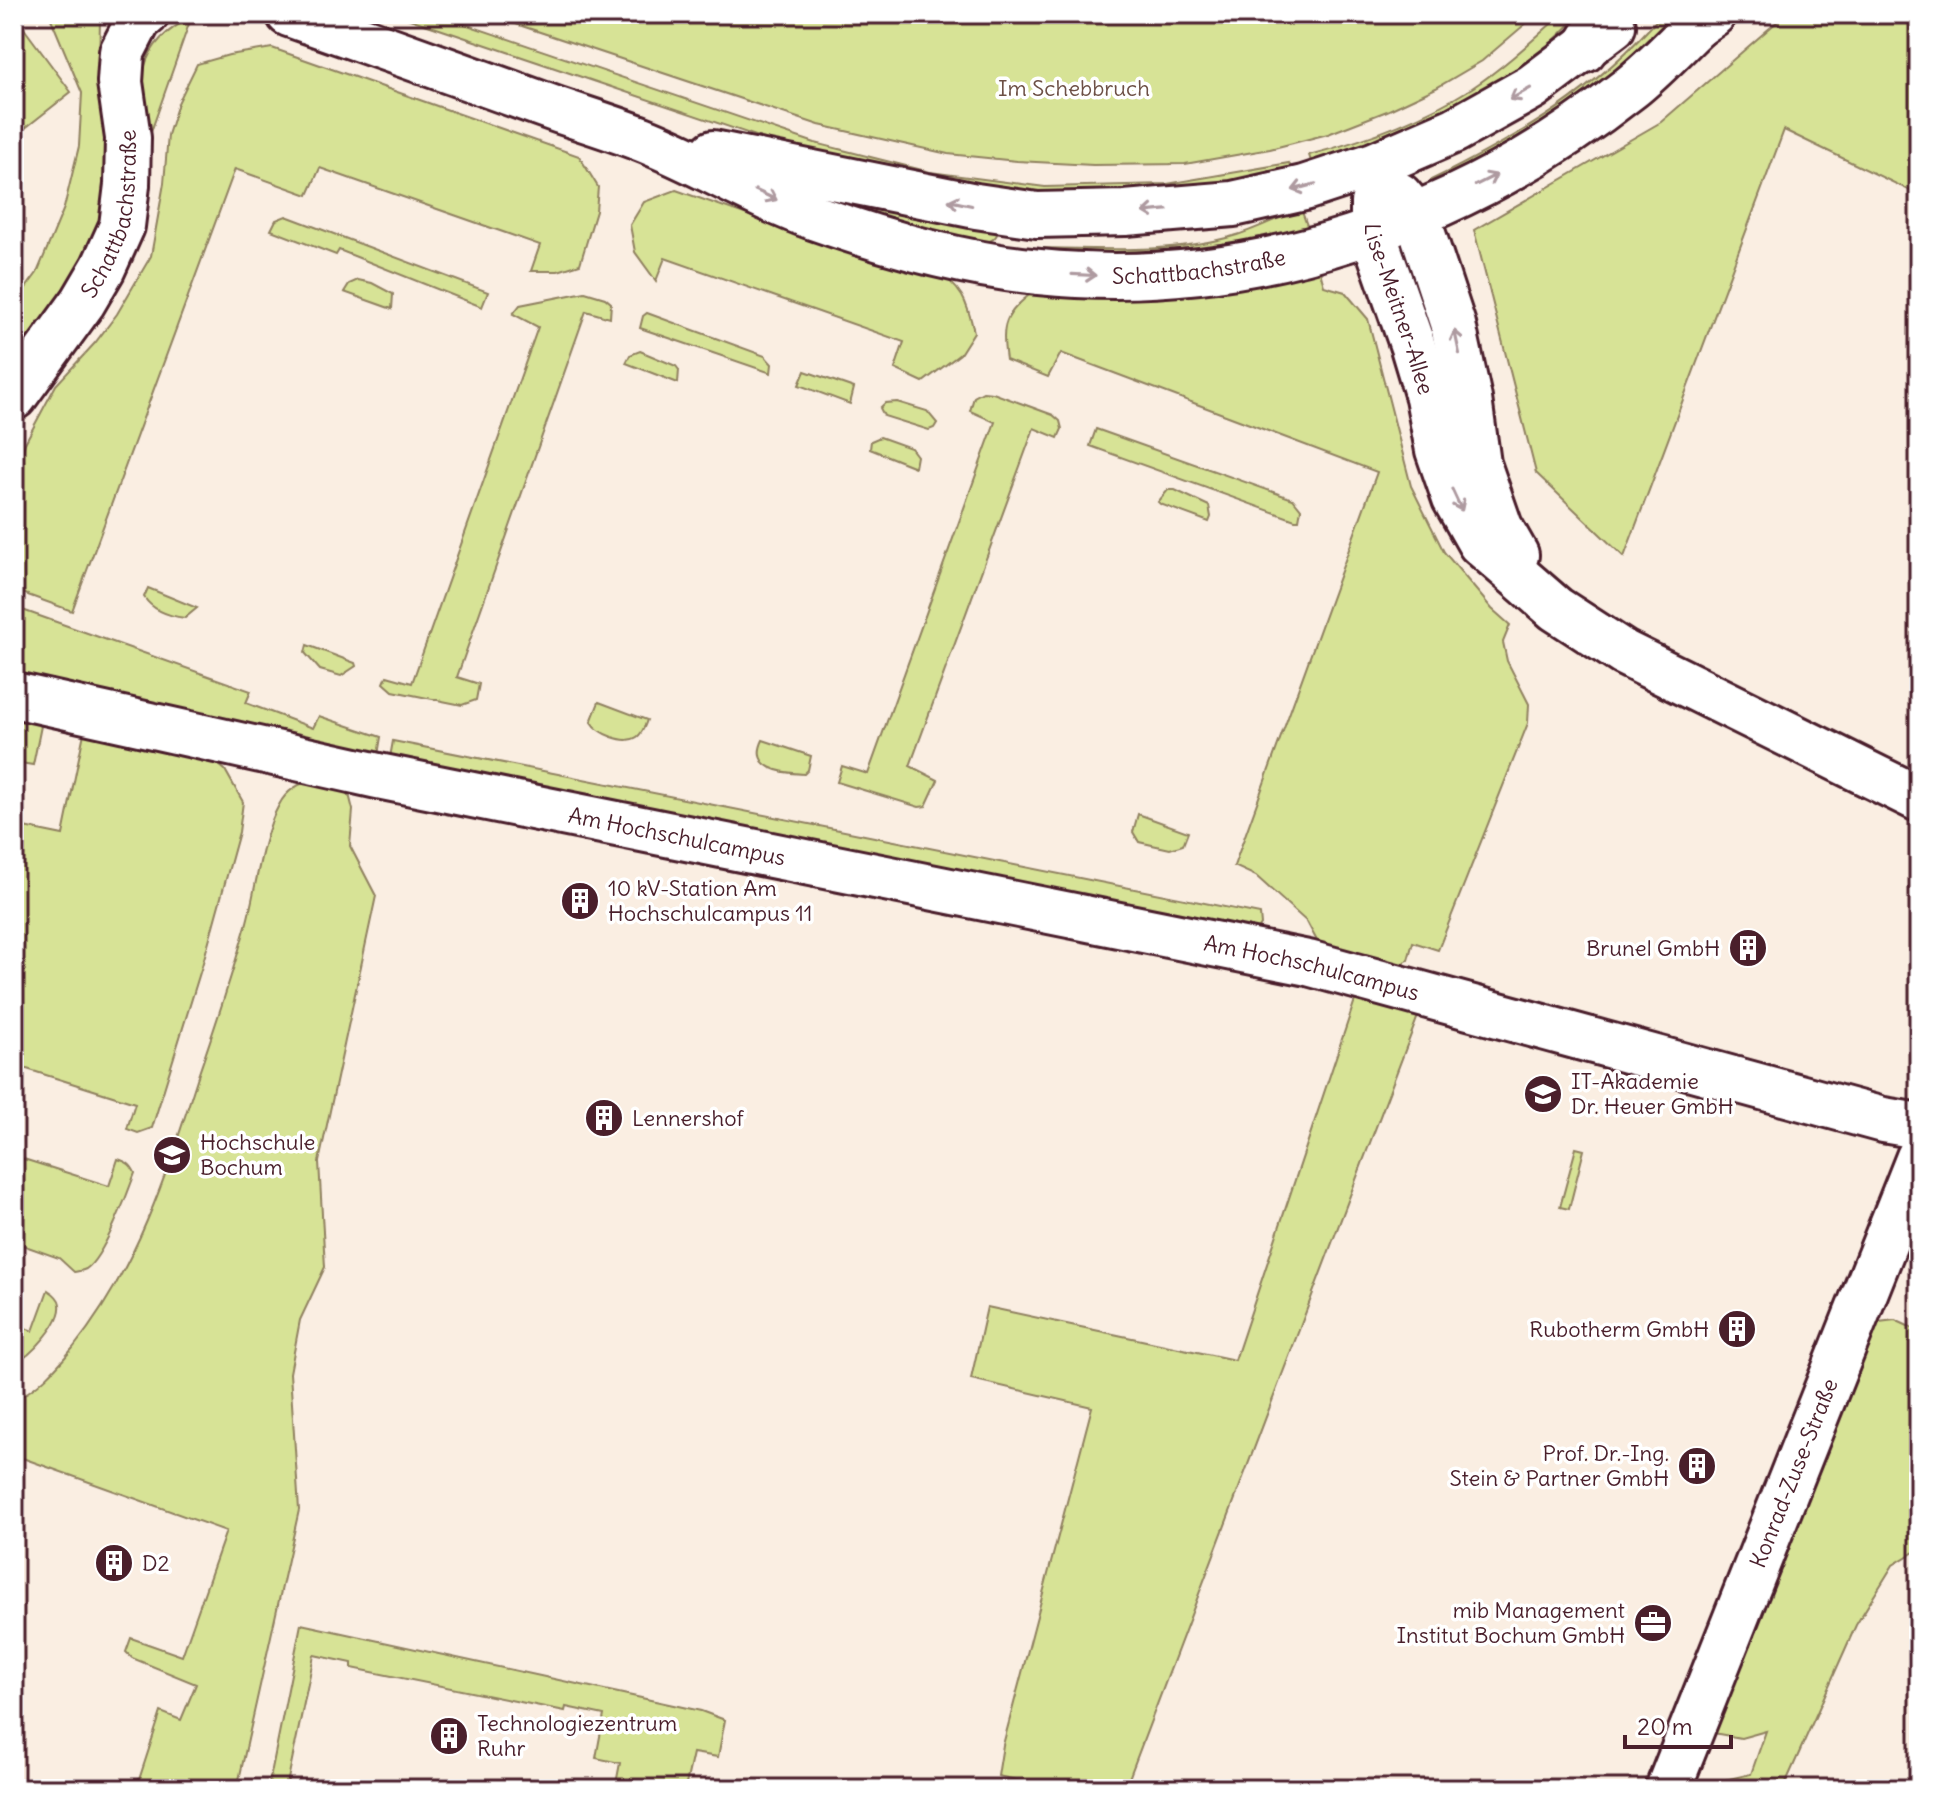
<svg xmlns="http://www.w3.org/2000/svg" width="1933" height="1803" viewBox="0 0 1933 1803" font-family="Delius,sans-serif">
  <style>
    .green { fill: #d7e396; stroke: #908160; stroke-width: 2 }
    .lines { fill: none; stroke-linecap: round; stroke-linejoin: round }
    .minor-casing { stroke: #4a1f2b; stroke-width: 50 }
    .highway-casing { stroke: #4a1f2b; stroke-width: 50 }
    .minor { stroke: #fff; stroke-width: 44 }
    .highway { stroke: #fff; stroke-width: 44 }
    .oneway { stroke: #ae9aa0 }
    .labels { text-anchor: middle; dominant-baseline: central; stroke-width: 7; stroke-linejoin: round; paint-order: stroke }
    .park-label { font-size: 22px; fill: #6d5046; stroke: #fff }
    .street-label { font-size: 22px; fill: #4a1f2b; stroke: #fff }
    .poi-label { font-size: 22px; fill: #4a1f2b; stroke: #fff; text-anchor: start }
  </style>
  <rect width="100%" height="100%" fill="#faeee2"/>
  <filter id="ink" filterUnits="userSpaceOnUse"><feTurbulence type="fractalNoise" baseFrequency=".0125" numOctaves="2"/><feDisplacementMap in="SourceGraphic" scale="16" xChannelSelector="R" yChannelSelector="G"/><feConvolveMatrix kernelMatrix="1 2 1 2 8 2 1 2 1" color-interpolation-filters="sRGB"/></filter>
  <g filter="url(#ink)">
    <g class="green">
      <polygon points="49,14 98,14 100,19 99,71 111,133 105,213 88,262 14,364 14,304 37,273 64,208 79,146 82,93"/>
      <polygon points="395,14 435,14 815,143 930,172 1045,187 1167,184 1289,163 1292,171 1170,193 1047,194 929,178 812,155"/>
      <polygon points="486,14 1537,14 1482,61 1436,88 1387,111 1328,134 1270,149 1185,164 1093,165 1017,161 948,154 819,125"/>
      <path d="M1562 14H1579C1542 59 1476 101 1423 125 1388 141 1349 152 1312 165L1309 155C1366 140 1421 120 1472 88 1504 67 1533 40 1562 14Z"/>
      <path d="M1662 14H1682L1640 52 1552 122 1430 187 1431 180C1520 136 1597 91 1662 14Z"/>
      <polygon points="1786,14 1919,14 1919,195 1784,130 1624,557 1536,473 1474,230 1661,122"/>
      <polygon points="14,15 71,92 14,137"/>
      <path d="M191 18 145 149C140 92 130 46 191 18Z"/>
      <polygon points="272,48 579,156 598,187 596,211 580,264 558,271 531,271 540,245 320,168 308,195 235,169 72,611 14,590 14,479 25,443 56,385 95,343 117,314 151,256 164,183 168,135 178,103 197,64 229,55"/>
      <path d="M676 190 793 231 934 270C962 287 967 301 974 332L960 354 923 382 895 369 904 342 665 258 656 281 635 252 630 225 644 202Z"/>
      <path d="M816 191 998 230C997 239 991 241 983 243L817 200Z"/>
      <path d="M1301 209 1309 231 1242 245 1139 256 1038 252V248C1103 249 1174 254 1237 235 1259 228 1280 217 1301 209Z"/>
      <polygon points="286,216 488,292 482,307 339,250 336,255 271,230 276,220"/>
      <path d="M1319 268 1324 286 1345 292 1368 319 1411 486 1444 552 1492 609 1510 625 1503 642 1507 661 1529 704 1528 723 1438 950 1413 942 1408 960 1393 969 1324 954 1307 922 1256 876 1234 866 1377 472 1061 353 1048 377 1006 360C1001 323 1004 315 1034 291Z"/>
      <polygon points="358,280 372,283 393,294 392,309 344,292 349,284"/>
      <polygon points="585,292 605,298 611,303 610,318 586,311 457,677 479,684 476,700 462,705 393,691 384,683 387,676 412,683 538,327 513,314 520,305"/>
      <polygon points="647,313 765,356 772,364 771,373 640,328 643,316"/>
      <polygon points="640,351 676,366 679,370 678,383 626,363 630,355"/>
      <polygon points="805,371 854,388 850,404 799,385"/>
      <polygon points="983,392 993,393 1053,415 1060,421 1062,429 1058,438 1034,428 910,766 938,780 926,806 919,807 837,782 842,766 868,774 995,422 970,411 974,397"/>
      <polygon points="897,402 927,411 937,423 934,428 929,430 884,416 880,408 885,403"/>
      <polygon points="1096,429 1293,499 1301,509 1299,520 1295,520 1090,446"/>
      <polygon points="880,437 911,448 917,456 915,467 870,449 871,441"/>
      <polygon points="1168,490 1175,490 1209,506 1211,517 1209,522 1160,504 1158,502"/>
      <path d="M148 588 197 608 185 618C169 616 153 611 144 597Z"/>
      <polygon points="14,607 251,691 246,703 313,728 319,716 381,737 377,761 14,677"/>
      <polygon points="307,645 355,663 356,666 341,676 320,670 305,653"/>
      <path d="M599 702 647 720C645 725 643 733 637 737 625 745 598 734 591 722Z"/>
      <polygon points="14,715 42,721 33,765 14,762"/>
      <polygon points="85,728 205,753 225,770 243,802 239,832 202,966 152,1128 138,1133 127,1129 135,1103 14,1065 14,825 63,835"/>
      <path d="M763 740 811 756 808 770 804 774C782 773 749 769 763 740Z"/>
      <polygon points="393,741 1260,914 1261,925 1254,937 389,763"/>
      <path d="M317 779 338 783 350 798 353 810 350 846 376 896 319 1162 325 1267 300 1320 290 1373 299 1510 237 1789H136L161 1712 181 1720 196 1684 132 1658 126 1652 131 1638 182 1656 226 1531 14 1455V1400C38 1389 56 1368 73 1348 137 1268 166 1176 197 1079 215 1027 232 975 247 922 256 888 262 835 279 805 287 789 301 782 317 779Z"/>
      <polygon points="1138,814 1188,832 1183,845 1170,849 1139,842 1133,832"/>
      <polygon points="1357,994 1418,1016 1125,1789 1031,1789 1031,1783 998,1776 1003,1745 1092,1407 971,1379 987,1307 1235,1360"/>
      <polygon points="1576,1148 1584,1150 1569,1209 1560,1207"/>
      <path d="M14 1156 109 1186 118 1159C127 1162 131 1164 135 1173 128 1193 103 1258 86 1269 82 1271 78 1271 74 1272L59 1258 14 1242Z"/>
      <path d="M48 1290C53 1293 59 1297 60 1304 63 1322 30 1357 14 1364V1342L20 1326 33 1331Z"/>
      <polygon points="1895,1320 1919,1331 1919,1549 1893,1565 1856,1625 1783,1789 1718,1789 1716,1782 1751,1774 1766,1731 1741,1738 1713,1733 1870,1335 1879,1322"/>
      <polygon points="301,1624 701,1711 725,1720 718,1757 693,1753 685,1789 615,1789 620,1763 596,1758 604,1715 566,1707 565,1711 352,1668 352,1663 314,1655 286,1789 268,1789"/>
    </g>
    <g class="lines">
      <defs>
        <g id="minor">
          <path id="s1" d="M289 14C378 45 466 77 555 109 584 119 614 128 642 139 701 162 756 197 816 218 887 243 964 265 1039 272 1253 294 1463 220 1630 88 1654 69 1675 46 1697 25L1705 14"/>
          <polyline points="713,153 976,206 1037,215 1125,213 1233,204 1304,188 1374,165 1455,130 1532,87 1613,26"/>
          <polyline points="1399,195 1417,216 1453,325 1469,399 1478,464 1500,527 1516,555"/>
          <path id="s2" d="M1373 203V233L1413 347 1428 397 1438 450 1455 499 1480 543 1556 609 1624 653 1919 799"/>
          <path id="s3" d="M14 397 83 302 103 268 122 226 127 185 128 138 120 82 122 52 139 19 146 14"/>
          <path id="s4" d="M14 695 378 776 1308 963 1883 1120 1919 1126"/>
          <path id="s5" d="M1668 1789 1919 1157"/>
        </g>
        <g id="highway">
          <polyline points="1697,25 1713,14"/>
          <polyline points="1584,50 1606,14"/>
        </g>
      </defs>
      <use href="#minor" class="minor-casing"/>
      <use href="#highway" class="highway-casing"/>
      <use href="#minor" class="minor"/>
      <use href="#highway" class="highway"/>
    </g>
    <defs><path id="oneway-shaft" d="M-6 0H5M1.5-3L5.5 0L1.5 3" fill="none" stroke-width="1.6" stroke-linecap="round" stroke-linejoin="round" transform="scale(2)"/></defs>
    <g class="oneway">
      <use href="#oneway-shaft" transform="translate(1520 94) rotate(151)"/>
      <use href="#oneway-shaft" transform="translate(1486 180) rotate(-27)"/>
      <use href="#oneway-shaft" transform="translate(1304 187) rotate(165)"/>
      <use href="#oneway-shaft" transform="translate(766 195) rotate(25)"/>
      <use href="#oneway-shaft" transform="translate(960 203) rotate(-168)"/>
      <use href="#oneway-shaft" transform="translate(1155 211) rotate(175)"/>
      <use href="#oneway-shaft" transform="translate(1084 275) rotate(3)"/>
      <use href="#oneway-shaft" transform="translate(1457 342) rotate(-102)"/>
      <use href="#oneway-shaft" transform="translate(1457 500) rotate(65)"/>
    </g>
  </g>
  <defs>
    <symbol id="building-disc" viewBox="-11 -11 22 22"><circle r="9.5" fill="#4a1f2b" stroke="#fff"/><path d="M-4-6H4V6H1V3H-1V6H-4ZM-2.5-4.3h1.7v1.8h-1.7ZM.8-4.3h1.7v1.8H.8ZM-2.5-1h1.7V.8h-1.7ZM.8-1h1.7V.8H.8Z" fill="#fff"/></symbol>
    <symbol id="university-disc" viewBox="-11 -11 22 22"><circle r="9.5" fill="#4a1f2b" stroke="#fff"/><path d="M0-5L7-2L0 1L-7-2ZM-4 1L0 2.5L4 1V4Q0 6-4 4Z" fill="#fff"/></symbol>
    <symbol id="office-disc" viewBox="-11 -11 22 22"><circle r="9.5" fill="#4a1f2b" stroke="#fff"/><path d="M-6-3h4V-5.5h4V-3h4V5H-6ZM-1-4.5V-3h2v-1.5ZM-6 0V1H6V0Z" fill="#fff"/></symbol>
  </defs>
  <g fill-rule="evenodd">
    <use href="#building-disc" x="558" y="879" width="44" height="44"/>
    <use href="#building-disc" x="1726" y="926" width="44" height="44"/>
    <use href="#university-disc" x="1521" y="1072" width="44" height="44"/>
    <use href="#building-disc" x="582" y="1096" width="44" height="44"/>
    <use href="#university-disc" x="150" y="1133" width="44" height="44"/>
    <use href="#building-disc" x="1715" y="1307" width="44" height="44"/>
    <use href="#building-disc" x="1675" y="1444" width="44" height="44"/>
    <use href="#building-disc" x="92" y="1541" width="44" height="44"/>
    <use href="#office-disc" x="1631" y="1601" width="44" height="44"/>
    <use href="#building-disc" x="427" y="1714" width="44" height="44"/>
  </g>
  <g class="labels">
    <g class="park-label">
      <text x="1074" y="88">Im Schebbruch</text>
    </g>
    <g class="street-label">
      <text stroke="none"><textPath href="#s3" startOffset="212">Schattbachstraße</textPath></text>
      <text stroke="none"><textPath href="#s1" startOffset="956">Schattbachstraße</textPath></text>
      <text stroke="none"><textPath href="#s2" startOffset="110">Lise-Meitner-Allee</textPath></text>
      <text stroke="none"><textPath href="#s4" startOffset="678">Am Hochschulcampus</textPath></text>
      <text stroke="none"><textPath href="#s4" startOffset="1326">Am Hochschulcampus</textPath></text>
      <text stroke="none"><textPath href="#s5" startOffset="340">Konrad-Zuse-Straße</textPath></text>
    </g>
    <g class="poi-label">
      <text x="608" y="888">10 kV-Station Am<tspan x="608" dy="25">Hochschulcampus 11</tspan></text>
      <text x="1720" y="948" text-anchor="end">Brunel GmbH</text>
      <text x="1571" y="1081">IT-Akademie<tspan x="1571" dy="25">Dr. Heuer GmbH</tspan></text>
      <text x="632" y="1118">Lennershof</text>
      <text x="200" y="1142">Hochschule<tspan x="200" dy="25">Bochum</tspan></text>
      <text x="1709" y="1329" text-anchor="end">Rubotherm GmbH</text>
      <text x="1669" y="1453" text-anchor="end">Prof. Dr.-Ing.<tspan x="1669" dy="25">Stein &amp; Partner GmbH</tspan></text>
      <text x="142" y="1563">D2</text>
      <text x="1625" y="1610" text-anchor="end">mib Management<tspan x="1625" dy="25">Institut Bochum GmbH</tspan></text>
      <text x="477" y="1723">Technologiezentrum<tspan x="477" dy="25">Ruhr</tspan></text>
    </g>
  </g>
  <rect width="1933" height="1803" fill="none" stroke="#fff" stroke-width="48"/>
  <rect x="24" y="24" width="1885" height="1755" fill="none" stroke="#4a1f2b" stroke-width="3" filter="url(#ink)"/>
  <path d="M1625 1735v12h106v-12" fill="none" stroke="#4a1f2b" stroke-width="4"/>
  <text x="1637" y="1735" font-size="24" fill="#4a1f2b" stroke="#ffffff" stroke-width="6" paint-order="stroke">20 m</text>
</svg>
